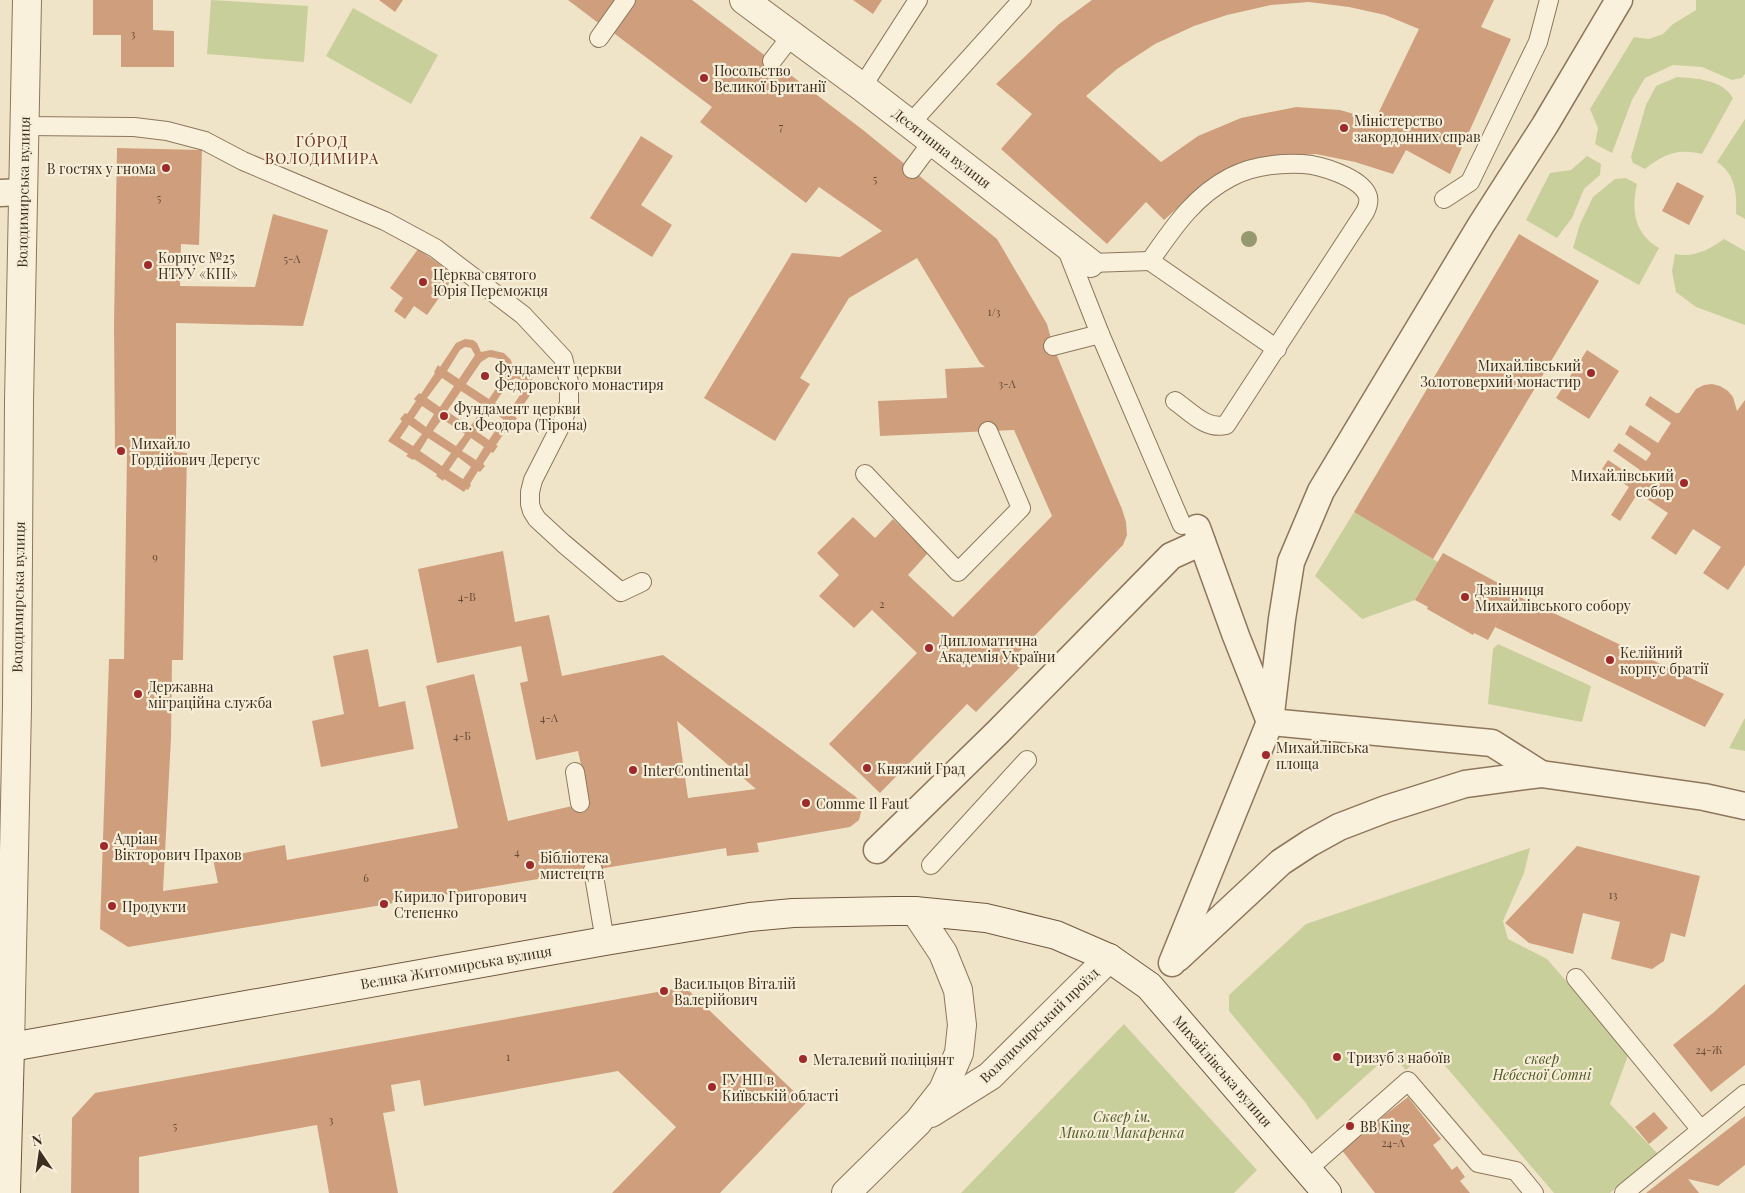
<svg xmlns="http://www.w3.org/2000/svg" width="1745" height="1193" viewBox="0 0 1745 1193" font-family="'Playfair Display',serif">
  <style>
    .green { fill: #c9cf9b }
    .building { fill: #cf9f7d; fill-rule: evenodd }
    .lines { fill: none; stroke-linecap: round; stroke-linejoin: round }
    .service-casing { stroke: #8d765c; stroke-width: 20 }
    .pedestrian-casing { stroke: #8d765c; stroke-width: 29 }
    .minor-casing { stroke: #8d765c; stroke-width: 30 }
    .secondary-casing { stroke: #6f573f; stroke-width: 30 }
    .service { stroke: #faf1dc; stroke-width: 18 }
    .pedestrian { stroke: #faf1dc; stroke-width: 26 }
    .minor { stroke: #faf1dc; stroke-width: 28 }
    .secondary { stroke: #faf1dc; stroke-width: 28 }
    .tree { fill: #96986f }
    .poi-dot { fill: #9e2a2b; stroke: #f7eed8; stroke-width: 2 }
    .labels { text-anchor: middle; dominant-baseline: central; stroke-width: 4.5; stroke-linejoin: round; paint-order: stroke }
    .number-label { font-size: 11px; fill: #624a37 }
    .poi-label { font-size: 14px; fill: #3d2e20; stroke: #f7eed8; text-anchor: start }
    .street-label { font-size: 14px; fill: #3d2e20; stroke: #f7eed8 }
    .park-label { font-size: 14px; font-style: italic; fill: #4d5a26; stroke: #f7eed8 }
    .neighbourhood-label { font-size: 15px; letter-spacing: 1px; fill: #6b2e1e; stroke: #f7eed8 }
  </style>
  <rect width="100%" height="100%" fill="#f0e4c8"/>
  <g class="green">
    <polygon points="211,0 308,6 304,62 207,54"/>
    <polygon points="1696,0 1745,0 1745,74 1742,78 1732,80 1702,67 1673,65 1645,78 1632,100 1612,153 1595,144 1598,128 1590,109 1634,37 1649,39 1663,34 1673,24 1696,10"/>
    <polygon points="353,8 438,55 411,104 326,56"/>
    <path d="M1677 77C1696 78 1723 80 1733 98L1702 154C1677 148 1664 154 1645 169L1633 163 1631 157 1646 105 1656 86Z"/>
    <path d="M1745 119V219L1736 214C1737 195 1736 174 1717 162Z"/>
    <polygon points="1587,156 1601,164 1600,175 1584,189 1572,218 1557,238 1526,220 1550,173 1571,170"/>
    <path d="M1626 178 1637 184C1631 209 1634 234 1659 248L1639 285 1573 248 1580 224 1593 197 1615 179Z"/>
    <path d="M1724 239 1745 251V325L1696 307 1676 292 1672 271 1675 254C1693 258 1709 250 1724 239Z"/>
    <polygon points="1354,512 1438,562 1415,600 1362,619 1315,576"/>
    <polygon points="1498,644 1591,686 1582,722 1488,704 1493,649"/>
    <polygon points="1745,718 1745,751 1729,748"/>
    <polygon points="1530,848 1524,873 1503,921 1508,939 1547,959 1629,1053 1610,1104 1658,1154 1610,1193 1554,1193 1430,1048 1406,1070 1390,1054 1317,1120 1305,1102 1229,1011 1229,995 1306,924"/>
    <polygon points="1124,1024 1257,1170 1234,1193 961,1193"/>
  </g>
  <g class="building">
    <polygon points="93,0 153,0 153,30 174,31 174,67 121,67 121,35 93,35"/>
    <polygon points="379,0 403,0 395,12"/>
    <polygon points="568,0 619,0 601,25"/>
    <polygon points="634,0 692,0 863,130 997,239 1047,324 1053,346 1078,406 1122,509 1126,522 1127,535 1123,545 1017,654 1025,662 976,712 967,704 880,793 829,744 917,653 872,610 854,628 819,596 839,575 817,553 853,517 875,538 893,519 928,553 908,575 953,617 1052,516 1014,430 880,436 878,401 947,398 945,369 985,367 980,363 917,258 849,298 800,378 810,384 775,441 704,398 792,253 840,257 882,231 819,187 806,203 700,122 712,107 611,31"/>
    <polygon points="853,0 882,0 873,14"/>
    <path d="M1092 0H1494L1481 27 1511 39 1450 174 1406 150 1393 174 1355 162 1316 154 1270 157 1228 170 1194 193 1164 220 1146 202 1107 244 1001 149 1032 114 996 84 1059 24ZM1309 2 1349 7 1385 15 1419 29 1375 120 1340 110 1296 107 1241 118 1198 136 1161 162 1086 96 1117 69 1155 44 1194 26 1227 15 1271 5Z"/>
    <polygon points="641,136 673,156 641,205 672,225 652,257 590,218"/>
    <path d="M117 148 202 150 199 245 181 244 180 286 255 287 273 214 328 230 303 326 176 323V452L187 453 183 660H172L171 738 163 891 218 883 213 859 285 845 287 860 458 828 426 686 474 674 508 821 589 802 578 751 536 760 520 683 528 681 521 646 437 663 418 569 503 551 515 622 549 615 562 676 663 655 856 797 862 808 859 820 850 827 757 843 759 852 727 856 726 848 128 947 100 929 109 659H124L127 452 115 453 114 323ZM677 721 756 789 688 798Z"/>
    <polygon points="1677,182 1704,196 1689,225 1662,211"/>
    <polygon points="1519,234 1599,281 1433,559 1354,512"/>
    <polygon points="418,249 455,275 427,315 414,306 405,319 394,311 403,298 390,288"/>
    <path d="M465 339 473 340 477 343 481 352 491 350 504 353 511 360 514 371H521L527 374 532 379 534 386 533 391 515 417 517 418 513 425 511 423 496 445 498 446 493 453 491 452 483 464 485 466 480 472 478 471 470 484 471 485 468 490 466 489 464 492 444 479 443 481 436 476 437 474 414 459 413 460 406 456 408 454 388 441 402 421 400 419 405 413 407 414 416 401 414 399 419 393 421 394 435 373 434 372 438 365 440 367 456 343ZM465 347 471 348 475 355 459 379 447 371 460 350ZM489 357 496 358 500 360 505 366 506 372 505 375 489 399 466 384 481 362ZM442 378 454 386 440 407 427 398ZM516 378 523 381 525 387 509 412 495 403 510 381ZM461 391 484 406 470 427 447 411ZM422 406 434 414 426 427 414 418ZM490 410 503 419 489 440 476 431ZM442 419 465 434 456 446 433 431ZM409 425 422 434 413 446 400 438ZM428 438 451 453 442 466 420 451ZM471 438 484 447 476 460 462 451ZM458 457 471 467 463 479 449 470Z"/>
    <polygon points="1587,350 1619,371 1589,419 1556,398"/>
    <polygon points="1712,384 1720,386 1728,391 1733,397 1737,411 1745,400 1745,565 1728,590 1703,573 1721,547 1693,529 1676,555 1651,538 1668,513 1638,493 1620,521 1611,515 1629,487 1602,469 1608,460 1635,478 1640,470 1613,451 1619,443 1646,461 1651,454 1650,452 1625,434 1630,425 1658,443 1671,423 1645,405 1650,396 1676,413 1679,413 1696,389 1704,385"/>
    <polygon points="1443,553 1502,585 1501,587 1509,592 1724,694 1705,727 1495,627 1511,598 1488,640 1474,633 1473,635 1427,609 1428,607 1415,600"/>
    <polygon points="368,649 379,707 405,701 414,749 321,767 312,721 344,714 333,656"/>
    <polygon points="1577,846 1700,876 1685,937 1671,933 1664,961 1652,969 1611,959 1620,922 1583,913 1573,954 1529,943 1505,923"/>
    <polygon points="1745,984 1745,1065 1711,1092 1673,1045 1713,1013"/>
    <polygon points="685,987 806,1103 720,1193 612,1193 676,1127 618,1071 424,1106 420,1080 391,1085 395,1111 383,1113 398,1193 329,1193 317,1125 139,1157 139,1193 71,1193 72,1118 95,1093"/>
    <polygon points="1408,1097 1441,1139 1433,1145 1452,1170 1457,1166 1465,1177 1460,1181 1470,1193 1375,1193 1341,1149"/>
    <polygon points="1654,1112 1668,1128 1649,1144 1635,1127"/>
    <polygon points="1745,1116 1745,1165 1718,1186 1688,1179 1699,1193 1646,1193"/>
  </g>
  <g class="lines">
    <defs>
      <g id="service">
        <polyline points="599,38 626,0"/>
        <polyline points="772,61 792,35"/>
        <polyline points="862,87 918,0"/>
        <polyline points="910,124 1022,0"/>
        <polyline points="24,126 134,127 167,131 205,141 243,161 385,221 435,248 523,315 563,358 569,382 569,403 562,423 533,480 530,492 530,504 532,511 537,519 563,543 621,592 642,582"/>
        <polyline points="912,169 923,154 935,143"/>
        <polyline points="1444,199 1470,182 1538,42 1549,0"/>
        <polyline points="1065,245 1100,334 1182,525"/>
        <path d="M1150 261C1173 228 1194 196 1231 177 1252 166 1280 163 1303 164 1320 165 1359 177 1367 194 1370 200 1368 206 1365 212L1226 425C1206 430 1191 412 1175 401"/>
        <polyline points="1150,261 1277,349"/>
        <polyline points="1090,263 1150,261"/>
        <polyline points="1053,346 1100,334"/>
        <polyline points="865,474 958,572 1021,508 988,431"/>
        <polyline points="575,772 580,803"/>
        <polyline points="931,865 1027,760"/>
        <polyline points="593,870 605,941"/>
        <polyline points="1576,978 1701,1130"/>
        <polyline points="1308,1169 1408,1081 1478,1163 1516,1171 1534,1193"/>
        <polyline points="1624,1193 1745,1094"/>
      </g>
      <g id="pedestrian">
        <polyline points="0,193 23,192"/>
        <polyline points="1197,528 1236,636 1270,722 1492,743 1541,774"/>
        <polyline points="877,850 998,732 1171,556 1202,542"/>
        <polyline points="1178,958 1281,862 1310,843 1339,827 1386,809 1465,784 1541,774 1704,797 1745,806"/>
        <polyline points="1172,963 1270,722 1282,619 1291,562 1321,491 1481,225 1545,125 1619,0"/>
      </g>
      <g id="minor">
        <polyline points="744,0 862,87 1090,263"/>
        <polyline points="10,1047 17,707 19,401 27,0"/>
        <polyline points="931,1113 990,1076 1109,958"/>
        <polyline points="846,1193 918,1122 943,1090 959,1053 962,1025 958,990 943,953 915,911"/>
      </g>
      <g id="secondary">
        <polyline points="0,1049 605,941 750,917 793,913 894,911 915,911 986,918 1056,935 1109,958 1149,986 1327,1193"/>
        <polyline points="6,1193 10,1047"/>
      </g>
    </defs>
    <use href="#service" class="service-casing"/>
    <use href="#pedestrian" class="pedestrian-casing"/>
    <use href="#minor" class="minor-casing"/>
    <use href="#secondary" class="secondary-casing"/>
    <use href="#service" class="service"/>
    <use href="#pedestrian" class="pedestrian"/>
    <use href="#minor" class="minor"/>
    <use href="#secondary" class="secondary"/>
  </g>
  <circle class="tree" cx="1249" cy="239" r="8"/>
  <g class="poi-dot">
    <circle cx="704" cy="78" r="5"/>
    <circle cx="1344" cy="128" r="5"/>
    <circle cx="166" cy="168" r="5"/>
    <circle cx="148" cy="265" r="5"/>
    <circle cx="423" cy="282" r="5"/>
    <circle cx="1591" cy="373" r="5"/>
    <circle cx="485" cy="376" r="5"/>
    <circle cx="444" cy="416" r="5"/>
    <circle cx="121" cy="451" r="5"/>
    <circle cx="1684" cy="483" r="5"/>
    <circle cx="1465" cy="597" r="5"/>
    <circle cx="929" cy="648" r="5"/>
    <circle cx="1610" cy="660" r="5"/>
    <circle cx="138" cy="694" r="5"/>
    <circle cx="1266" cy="755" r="5"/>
    <circle cx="867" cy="768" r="5"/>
    <circle cx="633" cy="770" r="5"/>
    <circle cx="806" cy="803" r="5"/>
    <circle cx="104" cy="846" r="5"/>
    <circle cx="530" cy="865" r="5"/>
    <circle cx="384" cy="904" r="5"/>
    <circle cx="112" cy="906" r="5"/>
    <circle cx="664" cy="991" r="5"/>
    <circle cx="1337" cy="1057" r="5"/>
    <circle cx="803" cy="1059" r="5"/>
    <circle cx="712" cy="1087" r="5"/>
    <circle cx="1350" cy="1126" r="5"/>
  </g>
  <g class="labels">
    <g class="number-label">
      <text x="133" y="33">3</text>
      <text x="781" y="126">7</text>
      <text x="875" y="178">5</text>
      <text x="159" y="197">5</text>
      <text x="292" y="258">5-А</text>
      <text x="994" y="311">1/3</text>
      <text x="1007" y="383">3-А</text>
      <text x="155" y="556">9</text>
      <text x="467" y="596">4-В</text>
      <text x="882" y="603">2</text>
      <text x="549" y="717">4-А</text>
      <text x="462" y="735">4-Б</text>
      <text x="517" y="851">4</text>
      <text x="366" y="877">6</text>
      <text x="1613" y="894">13</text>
      <text x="1709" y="1049">24-Ж</text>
      <text x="508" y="1056">1</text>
      <text x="331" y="1119">3</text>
      <text x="175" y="1125">5</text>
      <text x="1393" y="1142">24-А</text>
    </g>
    <g class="poi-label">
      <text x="714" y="70">Посольство<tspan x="714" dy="16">Великої Британії</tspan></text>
      <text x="1354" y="120">Міністерство<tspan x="1354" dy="16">закордонних справ</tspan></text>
      <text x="156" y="168" text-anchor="end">В гостях у гнома</text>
      <text x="158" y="257">Корпус №25<tspan x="158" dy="16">НТУУ «КПІ»</tspan></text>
      <text x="433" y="274">Церква святого<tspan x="433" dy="16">Юрія Переможця</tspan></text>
      <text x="1581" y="365" text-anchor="end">Михайлівський<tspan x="1581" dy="16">Золотоверхий монастир</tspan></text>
      <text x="495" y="368">Фундамент церкви<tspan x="495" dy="16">Федоровского монастиря</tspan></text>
      <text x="454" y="408">Фундамент церкви<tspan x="454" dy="16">св. Феодора (Тірона)</tspan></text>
      <text x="131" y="443">Михайло<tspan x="131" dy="16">Гордійович Дерегус</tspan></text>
      <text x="1674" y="475" text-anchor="end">Михайлівський<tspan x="1674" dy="16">собор</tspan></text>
      <text x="1475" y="589">Дзвінниця<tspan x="1475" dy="16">Михайлівського собору</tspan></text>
      <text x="939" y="640">Дипломатична<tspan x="939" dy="16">Академія України</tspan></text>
      <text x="1620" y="652">Келійний<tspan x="1620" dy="16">корпус братії</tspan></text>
      <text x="148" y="686">Державна<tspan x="148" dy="16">міграційна служба</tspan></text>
      <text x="1276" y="747">Михайлівська<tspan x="1276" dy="16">площа</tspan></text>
      <text x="877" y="768">Княжий Град</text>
      <text x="643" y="770">InterContinental</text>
      <text x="816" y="803">Comme Il Faut</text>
      <text x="114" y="838">Адріан<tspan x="114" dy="16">Вікторович Прахов</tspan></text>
      <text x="540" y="857">Бібліотека<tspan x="540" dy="16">мистецтв</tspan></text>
      <text x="394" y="896">Кирило Григорович<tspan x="394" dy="16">Степенко</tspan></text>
      <text x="122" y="906">Продукти</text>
      <text x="674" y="983">Васильцов Віталій<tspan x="674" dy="16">Валерійович</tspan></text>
      <text x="1347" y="1057">Тризуб з набоїв</text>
      <text x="813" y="1059">Металевий поліціянт</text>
      <text x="722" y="1079">ГУ НП в<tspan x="722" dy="16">Київській області</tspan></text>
      <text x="1360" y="1126">BB King</text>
    </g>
    <g class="street-label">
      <text transform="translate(942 148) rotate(38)">Десятинна вулиця</text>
      <text transform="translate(23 192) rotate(-89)">Володимирська вулиця</text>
      <text transform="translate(18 597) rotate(-89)">Володимирська вулиця</text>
      <text transform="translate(456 967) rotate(-10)">Велика Житомирська вулиця</text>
      <text transform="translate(1039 1025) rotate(-44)">Володимирський проїзд</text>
      <text transform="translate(1223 1071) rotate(49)">Михайлівська вулиця</text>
    </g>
    <g class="park-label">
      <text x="1542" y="1058">сквер<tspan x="1542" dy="16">Небесної Сотні</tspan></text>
      <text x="1122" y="1116">Сквер ім.<tspan x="1122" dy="16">Миколи Макаренка</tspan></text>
    </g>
    <g class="neighbourhood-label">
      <text x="322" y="141">ГО́РОД<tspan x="322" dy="17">ВОЛОДИМИРА</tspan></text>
    </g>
  </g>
  <g transform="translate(40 1153) rotate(347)" stroke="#f7eed8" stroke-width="4" paint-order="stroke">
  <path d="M0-4L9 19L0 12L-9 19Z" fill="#3d2e20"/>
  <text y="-8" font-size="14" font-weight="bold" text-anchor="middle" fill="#3d2e20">N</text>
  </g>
</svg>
